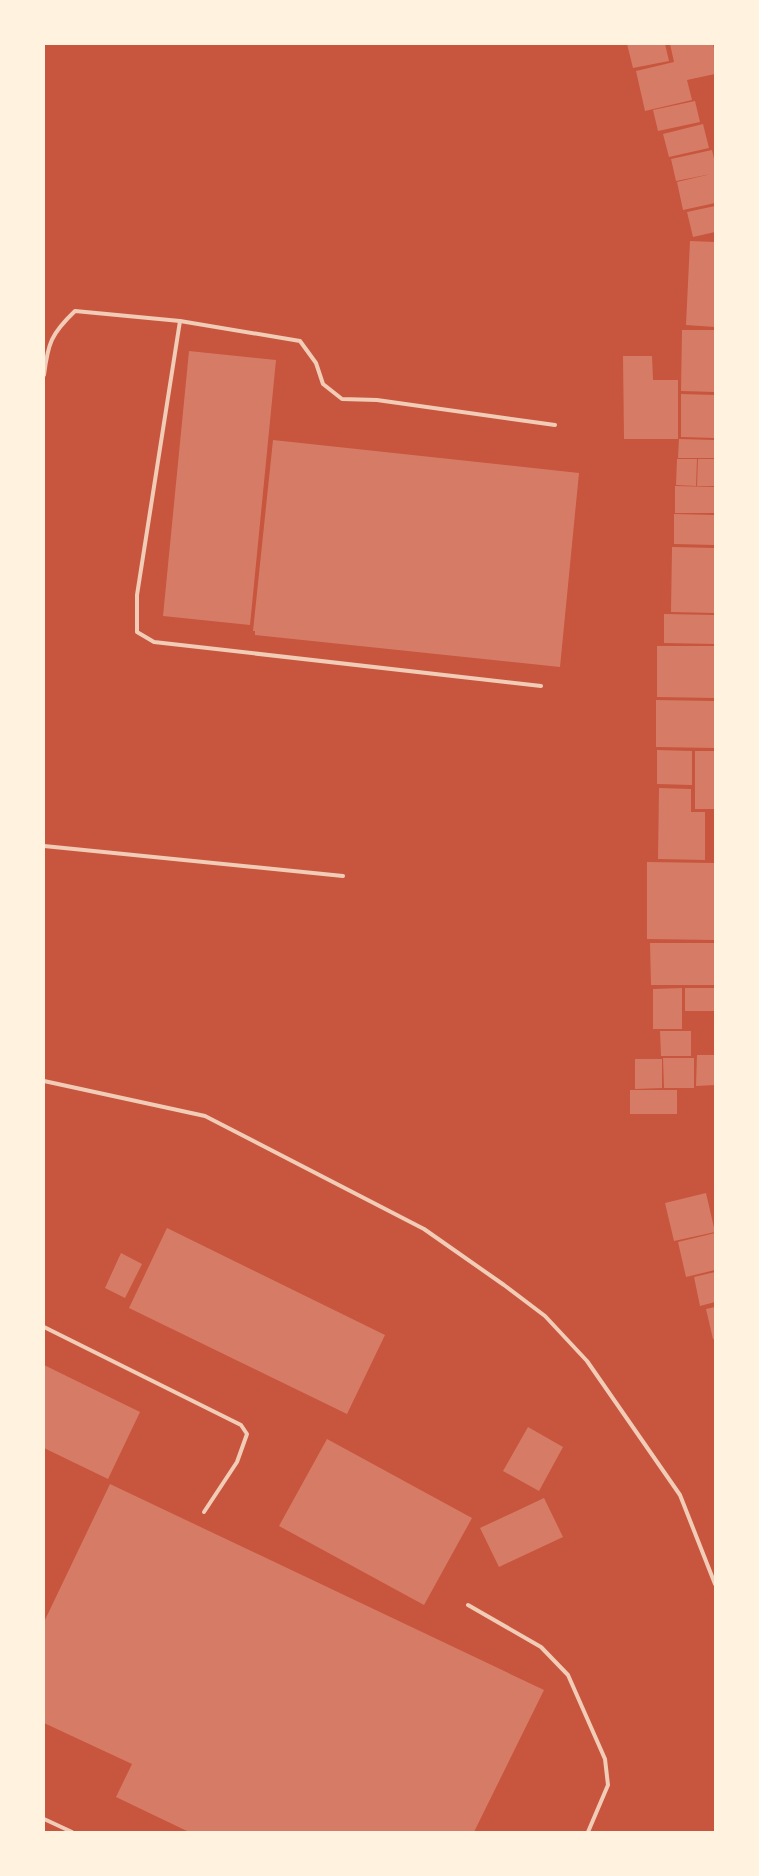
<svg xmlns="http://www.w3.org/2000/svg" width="759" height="1876" viewBox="0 0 759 1876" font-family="Cabin,sans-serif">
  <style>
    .building { fill: #d67c66 }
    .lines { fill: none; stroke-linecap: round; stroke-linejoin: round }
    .service { stroke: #f1ccb7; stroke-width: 4 }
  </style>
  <rect width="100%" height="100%" fill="#c8553d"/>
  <g class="building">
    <polygon points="627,44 665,44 669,61 633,68"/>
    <polygon points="670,44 713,44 715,54 715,74 687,80 692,100 645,111 636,71 674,62"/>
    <polygon points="695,101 700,122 658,131 653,110"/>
    <polygon points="703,124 709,148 669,157 663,134"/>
    <polygon points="712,150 715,163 715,203 683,210 677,182 711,174 676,181 671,159"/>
    <polygon points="715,206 715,232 693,237 687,212"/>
    <polygon points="690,241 715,242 715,327 686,325"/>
    <polygon points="682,330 715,330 715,392 681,391"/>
    <polygon points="189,351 276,360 250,625 163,616"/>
    <polygon points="623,356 652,356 653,380 678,380 678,439 624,439"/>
    <polygon points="681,394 715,395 715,438 681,437"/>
    <polygon points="679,439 715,440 715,458 678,458"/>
    <polygon points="273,440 579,473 560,667 255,635 255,631 253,631"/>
    <polygon points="677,459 697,459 696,486 676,485"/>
    <polygon points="698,459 715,459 715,486 697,486"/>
    <polygon points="675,486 715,487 715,513 675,513"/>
    <polygon points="674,514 715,515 715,545 674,544"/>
    <polygon points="672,547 715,548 715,613 671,612"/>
    <polygon points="664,614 715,615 715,644 664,643"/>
    <polygon points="657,646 715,646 715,698 657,697"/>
    <polygon points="656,700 715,701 715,748 656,747"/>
    <polygon points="657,750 692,751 692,785 657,784"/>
    <rect x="695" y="751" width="20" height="58"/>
    <polygon points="659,788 691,789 691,812 705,812 705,860 658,859"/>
    <polygon points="647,862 715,863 715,940 647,939"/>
    <polygon points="650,943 715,943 715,985 651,985"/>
    <polygon points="682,988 682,1029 653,1029 653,989"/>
    <rect x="685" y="988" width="30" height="23"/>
    <polygon points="660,1031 691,1031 691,1056 661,1056"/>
    <polygon points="697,1055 715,1055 715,1085 696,1086"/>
    <polygon points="663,1058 694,1058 694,1088 664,1088"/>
    <polygon points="635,1059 662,1059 662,1088 635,1089"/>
    <rect x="630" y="1090" width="47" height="24"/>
    <polygon points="706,1193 715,1232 674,1241 665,1203"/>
    <polygon points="167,1228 385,1335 347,1414 129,1308"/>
    <polygon points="715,1233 715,1270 686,1277 678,1242"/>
    <polygon points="121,1253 142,1264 125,1298 105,1288"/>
    <polygon points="715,1272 715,1302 700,1306 694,1277"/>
    <polygon points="715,1307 715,1339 713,1339 706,1309"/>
    <polygon points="44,1365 140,1412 108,1479 44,1448"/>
    <polygon points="528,1427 563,1447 539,1491 503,1471"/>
    <polygon points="327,1439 472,1518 424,1605 279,1526"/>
    <polygon points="110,1484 544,1690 474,1832 189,1832 116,1797 132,1764 44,1723 44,1622"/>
    <polygon points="544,1498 563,1537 499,1567 480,1528"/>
  </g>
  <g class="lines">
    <g class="service">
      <polyline points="180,321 137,595 137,632 154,642 541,686"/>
      <path d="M44 375C48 343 51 334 75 311L180 321 300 341 316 363 323 384 342 399 377 400 555 425"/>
      <polyline points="44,846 343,876"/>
      <polyline points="44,1081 205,1116 424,1229 504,1285 545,1316 587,1361 680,1495 715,1584"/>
      <polyline points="44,1327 241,1425 247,1434 237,1462 204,1512"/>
      <polyline points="468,1605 541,1647 568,1675 605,1759 608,1785 588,1832"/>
      <polyline points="44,1819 72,1832"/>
    </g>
  </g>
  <rect width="759" height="1876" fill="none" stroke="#fff3e0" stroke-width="90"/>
</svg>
